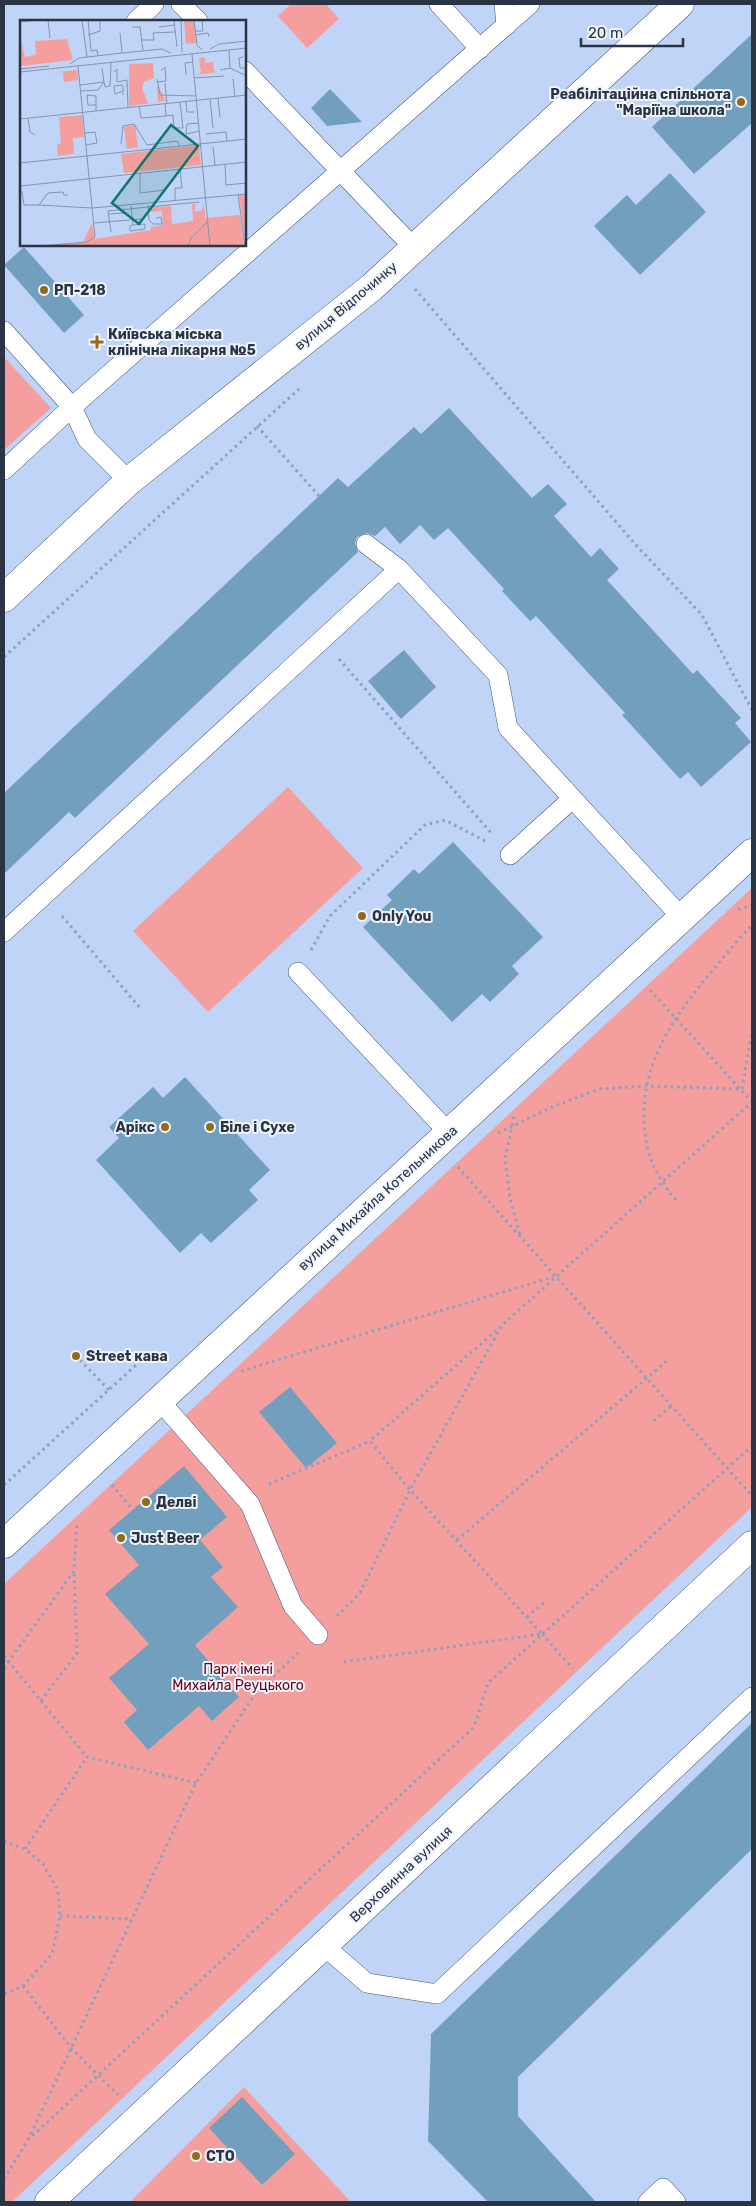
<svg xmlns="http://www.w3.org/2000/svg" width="756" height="2206" viewBox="0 0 756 2206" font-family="Rubik,sans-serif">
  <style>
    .green { fill: #f49f9e }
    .building { fill: #739fbe }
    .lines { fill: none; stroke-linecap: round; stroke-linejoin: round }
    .service-casing { stroke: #3e5478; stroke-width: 20 }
    .minor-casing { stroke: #3e5478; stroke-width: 29 }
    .path { stroke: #8fa0bd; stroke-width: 3; stroke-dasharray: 2.5 4; stroke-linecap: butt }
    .service { stroke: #fff; stroke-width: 19 }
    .minor { stroke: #fff; stroke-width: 28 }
    .poi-dot { fill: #946b15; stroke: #eff4fd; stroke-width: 2 }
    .labels { text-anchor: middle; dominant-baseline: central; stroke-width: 4; stroke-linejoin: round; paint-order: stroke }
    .poi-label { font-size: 14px; font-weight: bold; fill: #2a3445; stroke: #eff4fd; text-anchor: start }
    .street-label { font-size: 14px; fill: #2a3445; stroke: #eff4fd }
    .park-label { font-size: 14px; fill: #690417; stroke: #eff4fd }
    .inset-road { fill: none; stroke: #8494b0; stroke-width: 1 }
    .view { fill: #0f766e; fill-opacity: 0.15; stroke: #0f766e; stroke-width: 2.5 }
    .inset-edge { fill: none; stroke: #2a3445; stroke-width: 2.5 }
  </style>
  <rect width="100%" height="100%" fill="#c0d4f7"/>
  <g class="green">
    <polygon points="291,4 326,4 339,19 307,48 278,16"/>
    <polygon points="4,357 51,408 4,450"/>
    <polygon points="288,787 363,868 208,1012 133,931"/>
    <polygon points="752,888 752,1507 12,2202 4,2202 4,1584"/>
    <polygon points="244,2087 351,2202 130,2202"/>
  </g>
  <g class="building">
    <polygon points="752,34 752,123 694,174 652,127"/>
    <polygon points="330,89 362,122 327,126 311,108"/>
    <polygon points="670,173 706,212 640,275 594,226 627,195 636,205"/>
    <polygon points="24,247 84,315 64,333 4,265"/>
    <polygon points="449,408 532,498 548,484 567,504 554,516 591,557 600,548 619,569 607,580 693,674 697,670 741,718 735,723 751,742 701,787 688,772 680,779 622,715 625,713 536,616 530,621 502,591 504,589 448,528 434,540 420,525 400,544 385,527 375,536 367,533 357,537 355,543 358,552 75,818 69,812 4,874 4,793 338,478 348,487 414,427 421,434"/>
    <polygon points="404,650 436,687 401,719 368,681"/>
    <polygon points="453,842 543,937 512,966 519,974 490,1002 482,994 452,1022 363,927 392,900 387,895 414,869 419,874"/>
    <polygon points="185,1077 270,1170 249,1190 258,1200 211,1243 201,1233 180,1253 96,1160 119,1138 109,1127 153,1087 163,1098"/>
    <polygon points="290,1387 337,1443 306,1468 259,1412"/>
    <polygon points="184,1466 227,1517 200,1540 223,1567 211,1577 238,1607 195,1645 239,1697 212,1721 199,1706 148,1750 124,1722 137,1710 109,1678 149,1644 105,1594 139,1565 109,1530"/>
    <polygon points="752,1723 752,1849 518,2077 518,2116 596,2202 488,2202 428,2141 431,2034"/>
    <polygon points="242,2097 295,2154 262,2185 209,2128"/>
  </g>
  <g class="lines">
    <defs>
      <g id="service">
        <polyline points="181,4 198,21"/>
        <polyline points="439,4 480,49"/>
        <polyline points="504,4 506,26"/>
        <polyline points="136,21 154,4"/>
        <polyline points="245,71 414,248"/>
        <polyline points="4,331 72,407 87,439 129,481"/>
        <polyline points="4,470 72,407 530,4"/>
        <polyline points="366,544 399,569"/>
        <polyline points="510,855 572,799"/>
        <polyline points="4,932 399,569 498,675 508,728 683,919"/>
        <polyline points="298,972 449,1133"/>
        <polyline points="160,1401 250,1504 293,1606 318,1635"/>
        <polyline points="324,1946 367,1983 437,1994 752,1697"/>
        <polyline points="648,2202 663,2188 676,2202"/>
      </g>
      <g id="minor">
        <polyline points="4,598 129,481 372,287 680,4"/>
        <polyline points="4,1544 752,853"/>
        <polyline points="49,2202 752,1545"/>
      </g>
    </defs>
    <use href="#service" class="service-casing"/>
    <use href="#minor" class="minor-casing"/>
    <g class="path">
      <polyline points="415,289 635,544 702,615 752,710"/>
      <polyline points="257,426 319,496"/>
      <polyline points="4,657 299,389"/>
      <polyline points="339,659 493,835"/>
      <polyline points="738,909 752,906"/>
      <polyline points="62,916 141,1009"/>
      <polyline points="311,950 330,916 425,825 445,820 487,842"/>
      <polyline points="650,990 752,1102"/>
      <polyline points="514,1117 505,1159 510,1199 521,1238"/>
      <polyline points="498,1133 552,1107 599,1089 646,1086 742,1089 752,1031"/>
      <polyline points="458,1167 752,1496"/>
      <path d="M676 1200C653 1173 645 1152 644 1117 643 1058 676 1015 712 971 725 956 738 939 752 925"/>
      <polyline points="80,1360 109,1390"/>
      <polyline points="241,1371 553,1277"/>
      <polyline points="654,1421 671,1406"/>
      <polyline points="269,1484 370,1441"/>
      <polyline points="4,1485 145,1357"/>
      <polyline points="112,1485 133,1510"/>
      <polyline points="457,1540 668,1360"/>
      <polyline points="337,1616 360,1593 410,1490 502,1325 752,1102"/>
      <polyline points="527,1617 546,1601"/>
      <polyline points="542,1634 573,1669"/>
      <polyline points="4,1656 87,1757 196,1783"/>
      <polyline points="344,1662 542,1634 410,1490 370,1441 500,1327"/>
      <polyline points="4,1668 74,1571 77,1522"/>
      <polyline points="41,1701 77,1653 74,1572"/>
      <polyline points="4,1841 25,1849 43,1864 58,1890 60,1916 52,1954 23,1986 4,1994"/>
      <polyline points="25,1849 87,1757"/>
      <polyline points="60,1916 132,1919"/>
      <polyline points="23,1986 72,2049 118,2095"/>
      <polyline points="28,2140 196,1783 255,1694 298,1653"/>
      <polyline points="4,2179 28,2140 474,1727 488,1683 752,1446"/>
    </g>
    <use href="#service" class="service"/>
    <use href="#minor" class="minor"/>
  </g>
  <g class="poi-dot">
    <circle cx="741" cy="102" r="5"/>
    <circle cx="44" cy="290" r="5"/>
    <path d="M94.5 334.5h5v5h5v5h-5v5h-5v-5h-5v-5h5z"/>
    <circle cx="362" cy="916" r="5"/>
    <circle cx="165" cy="1127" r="5"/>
    <circle cx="210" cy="1127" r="5"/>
    <circle cx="76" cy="1356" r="5"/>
    <circle cx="146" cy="1502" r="5"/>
    <circle cx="121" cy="1538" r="5"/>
    <circle cx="196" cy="2156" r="5"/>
  </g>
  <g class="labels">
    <g class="poi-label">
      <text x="731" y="94" text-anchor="end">Реабілітаційна спільнота<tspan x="731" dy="16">"Маріїна школа"</tspan></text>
      <text x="54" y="290">РП-218</text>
      <text x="108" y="334">Київська міська<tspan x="108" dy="16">клінічна лікарня №5</tspan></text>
      <text x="372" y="916">Only You</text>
      <text x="155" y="1127" text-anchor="end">Арікс</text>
      <text x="220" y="1127">Біле і Сухе</text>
      <text x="86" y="1356">Street кава</text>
      <text x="156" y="1502">Делві</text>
      <text x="131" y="1538">Just Beer</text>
      <text x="206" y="2156">СТО</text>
    </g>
    <g class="street-label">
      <text transform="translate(346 306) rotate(-40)">вулиця Відпочинку</text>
      <text transform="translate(378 1198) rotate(-42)">вулиця Михайла Котельникова</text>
      <text transform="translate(401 1874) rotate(-43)">Верховинна вулиця</text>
    </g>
    <g class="park-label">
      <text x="238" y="1669">Парк імені<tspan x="238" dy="16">Михайла Реуцького</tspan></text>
    </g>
  </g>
  <g transform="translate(20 20)">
    <rect width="226" height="226" fill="#c0d4f7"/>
    <path d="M164 0H174L176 23 166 24ZM0 15 5 37 16 35 15 21 47 19 53 40 1 46ZM184 37 186 41 183 43 193 42 194 51 198 52 176 55 181 53 179 38ZM133 43 134 58 124 62 122 68 128 83 138 82 137 64 146 81 109 86V44ZM57 50 58 60 44 62 43 52 28 53ZM62 95 64 117 53 118 54 134 38 136 37 125 41 123 39 97ZM115 105 118 127 107 129 104 107ZM179 125 181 145 104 153 101 134ZM219 175H226V226ZM184 183 185 198 220 195 224 226H24L63 222 72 203 75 219 131 210V207L143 205 142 191 129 192 128 188 151 186 152 204 173 201 172 184H176L174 191H181Z" fill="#f49f9e"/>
    <path class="inset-road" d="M28 0 30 18M62 0 67 37M68 0 71 31 77 30 78 36M154 0 157 27M161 0 162 32M174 0 177 25 182 30M0 2 18 0M112 7H120L123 31M139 7 154 5M175 11H183L182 0M100 13 102 33M68 15 80 11V0M175 15 188 13 189 17M122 20H134L133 13 155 12M190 29 199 24 227 21M209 30 210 48M172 34 190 226M223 37 219 38 220 48H227M50 44 59 38 102 33 142 29 151 33M0 49 29 46M200 50 210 48 227 56M0 52 227 28M94 52 97 49V62L107 60 108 88M166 55 165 43 173 42M174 58 204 56M137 59 140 75 176 76M213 59 215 77M137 62 146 61 145 47 141 51M145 63 147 84M60 65 84 62 82 48M60 71 78 70 84 62 85 67 90 66 91 43M103 75V66L102 65 94 66 95 74 103 71M198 78 200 97M190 79 193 108M166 82 167 92H174M145 84 146 96 153 95 154 108H163L160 82M76 85H68L67 75 76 76V91M119 86 121 98 146 96M8 98 10 112 15 115M0 99 227 75M179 103 167 104 166 114 180 111M65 113 75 112 77 123 66 125M186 114 206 112 207 121M101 124 103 106 114 104 127 125 157 121 160 126M193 127 195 145M0 143 227 119M205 144 206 165 227 163M120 153V173L145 170M0 166 227 142M2 171 4 185H19M218 174 225 226M48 175H44L43 172 28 173 19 185 72 188 227 174M155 180V168H162L160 149M128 185 129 200M111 186 113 205 110 206V211L125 209V204L113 205M89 194 104 193M129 200 133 204H142L141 197 136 198M74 203 121 199M91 212 88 191 179 182M19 226 67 222 75 217 58 46M168 226 171 218 187 202"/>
    <path class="view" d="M151 105 178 126 119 204 92 183Z"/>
    <rect width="226" height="226" class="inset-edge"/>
  </g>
  <rect width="756" height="2206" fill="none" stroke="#2a3445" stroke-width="10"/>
  <path d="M581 38v8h102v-8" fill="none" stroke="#2a3445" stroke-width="2.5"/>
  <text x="588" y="38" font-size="15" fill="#2a3445" stroke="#eff4fd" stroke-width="4" paint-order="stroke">20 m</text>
</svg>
